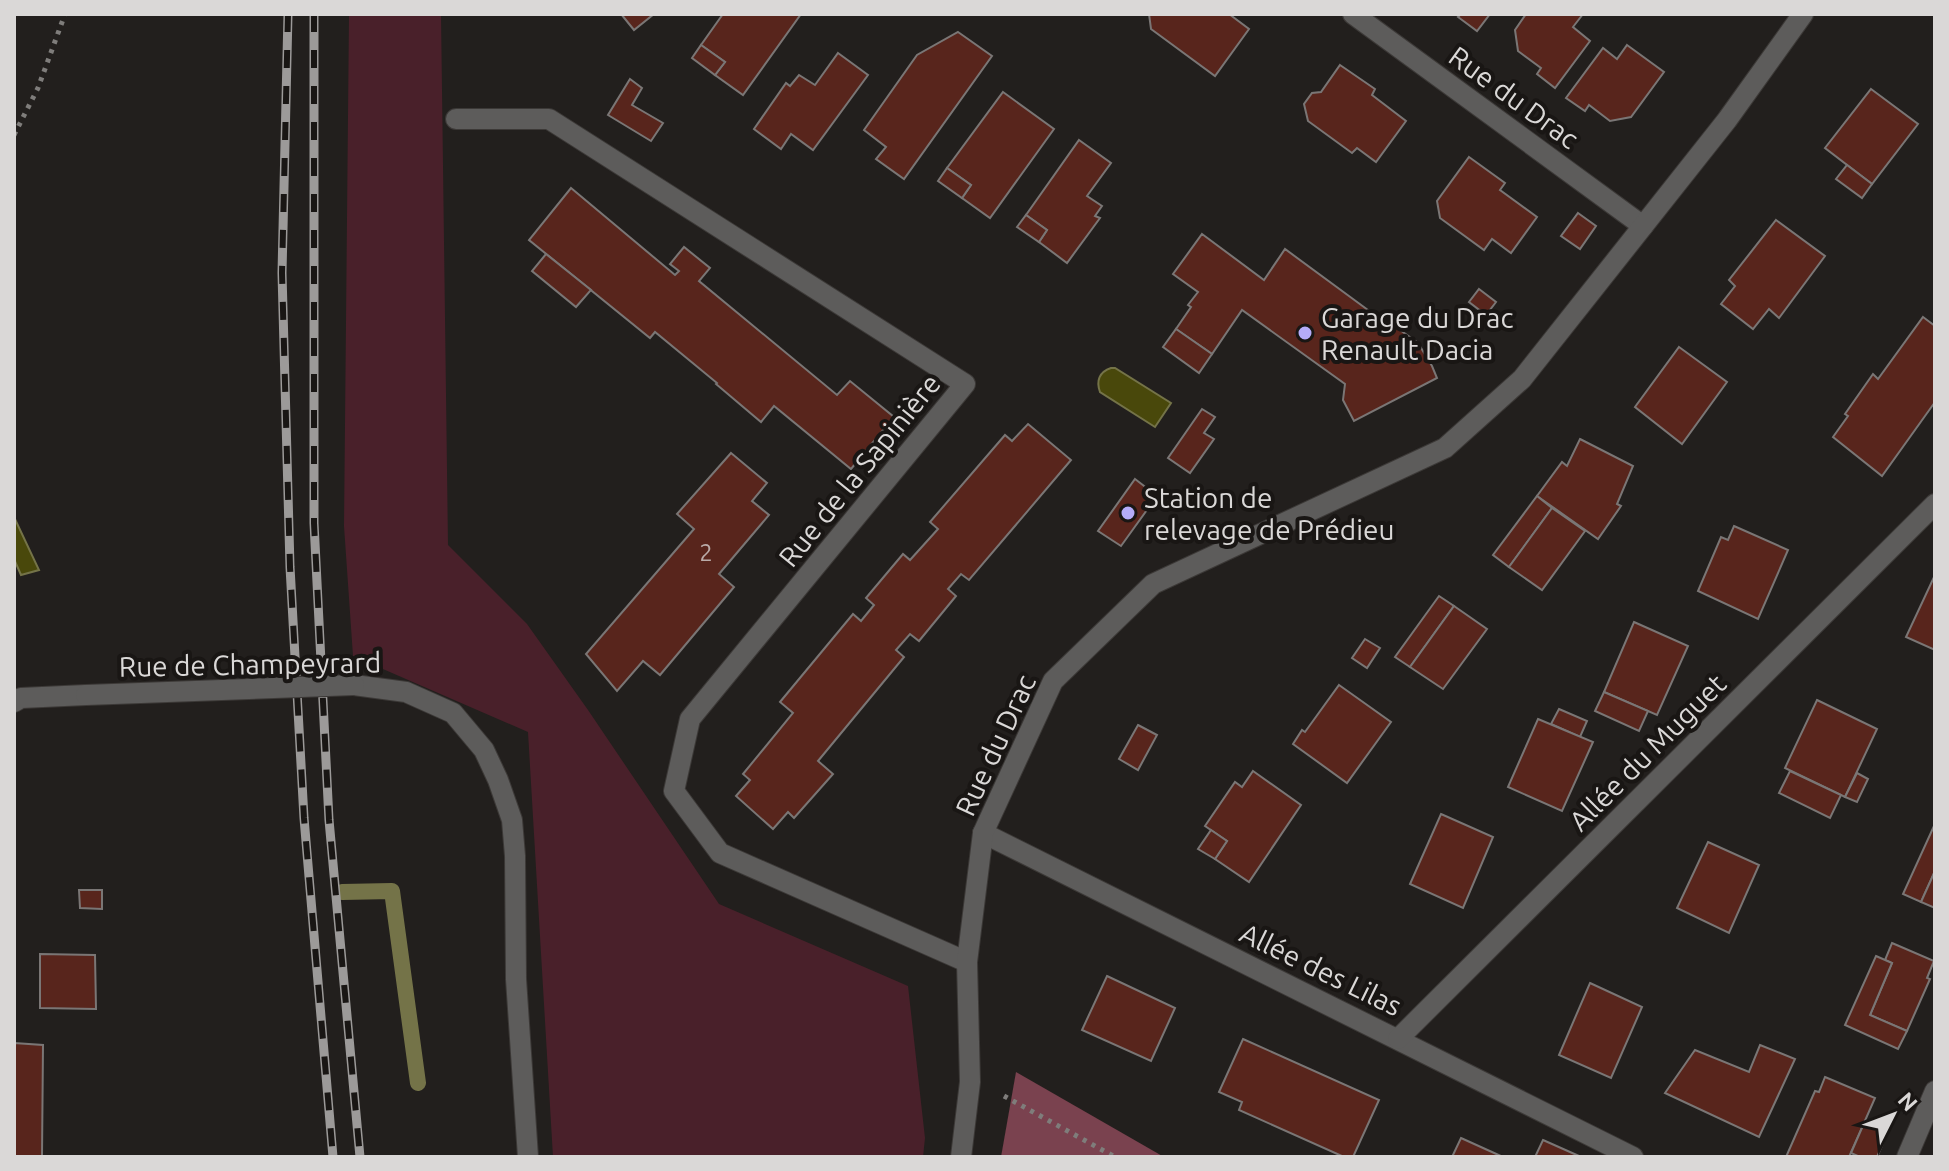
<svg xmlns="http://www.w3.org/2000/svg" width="1949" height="1171" viewBox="0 0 1949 1171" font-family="Ubuntu,sans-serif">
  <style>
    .green { fill: #49202a }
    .forest { fill: #7a424f }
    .water { fill: #49480b; stroke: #747348; stroke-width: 2 }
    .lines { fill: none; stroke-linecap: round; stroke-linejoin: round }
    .stream { stroke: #747348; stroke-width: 16 }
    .building { fill: #58251c; stroke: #7a7675; stroke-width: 2 }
    .minor-casing { stroke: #3c3937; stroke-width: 22 }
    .path { stroke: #7f7d7b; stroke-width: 5; stroke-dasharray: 4 6; stroke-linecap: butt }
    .minor { stroke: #5d5c5b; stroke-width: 20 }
    .rail-casing { stroke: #9c9a99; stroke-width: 9 }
    .rail { stroke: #191614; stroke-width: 6; stroke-dasharray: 18; stroke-linecap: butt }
    .minor-bridge-casing { stroke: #3c3937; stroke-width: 22; stroke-linecap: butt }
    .minor-bridge { stroke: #5d5c5b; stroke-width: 20 }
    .poi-dot { fill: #b5acf9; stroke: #191614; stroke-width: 3 }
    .labels { text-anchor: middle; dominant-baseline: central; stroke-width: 8; stroke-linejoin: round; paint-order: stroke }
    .number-label { font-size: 24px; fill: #baaba8 }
    .street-label { font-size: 28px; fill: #dad8d7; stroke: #191614 }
    .poi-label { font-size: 28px; fill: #dad8d7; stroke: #191614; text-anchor: start }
  </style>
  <rect width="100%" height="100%" fill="#221f1d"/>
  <polygon class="green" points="349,14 441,14 448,545 527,624 588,710 719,904 908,986 925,1138 923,1157 553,1157 528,732 353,656 344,526"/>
  <polygon class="forest" points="1016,1072 1164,1157 1001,1157"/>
  <g class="water">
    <path d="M1111 368H1115L1171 403 1155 427 1100 392C1096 381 1099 372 1111 368Z"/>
    <polygon points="14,517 39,570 21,575 14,559"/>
  </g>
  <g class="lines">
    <polyline class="stream" points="342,892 392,891 418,1083"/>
  </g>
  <g class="building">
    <polygon points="621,14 654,14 634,30"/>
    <polygon points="723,14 801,14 743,95 715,75 725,62 701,45"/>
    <polygon points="1149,14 1229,14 1249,29 1215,76 1151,29"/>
    <polygon points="1461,14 1490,14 1477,31 1458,17"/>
    <polygon points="1526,14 1583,14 1573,27 1590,41 1555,88 1537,74 1541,68 1518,51 1515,30"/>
    <polygon points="958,32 992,56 904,179 876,159 886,147 864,130 917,55"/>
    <polygon points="701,45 725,62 715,75 692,58"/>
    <polygon points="1627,45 1664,72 1631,117 1610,121 1589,105 1585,111 1566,98 1603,48 1617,59"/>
    <polygon points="838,53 868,75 813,150 791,134 781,149 754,129 786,83 790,86 799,75 815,85"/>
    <polygon points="1340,65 1375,89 1372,95 1406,121 1376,162 1357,148 1352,153 1308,121 1304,104 1312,93 1321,92"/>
    <polygon points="630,79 642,88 632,105 663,123 651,141 608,115"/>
    <polygon points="1871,89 1918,124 1872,184 1825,148"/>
    <polygon points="1003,92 1054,129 990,218 962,198 971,185 947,168"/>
    <polygon points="1079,140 1111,163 1087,196 1102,206 1095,216 1100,218 1067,263 1039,242 1047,230 1026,215"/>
    <polygon points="1469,157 1505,183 1500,190 1537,217 1511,253 1492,239 1484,250 1440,218 1437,201"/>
    <polygon points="1847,165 1872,184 1862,198 1836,179"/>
    <polygon points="947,168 971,185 962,198 938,181"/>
    <polygon points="571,188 675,275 679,271 670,264 684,247 710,268 699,281 837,395 850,381 894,417 851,469 774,406 761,422 716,384 717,383 655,332 650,338 529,240"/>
    <polygon points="1578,213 1596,226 1580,249 1561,236"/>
    <polygon points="1026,215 1047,230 1039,242 1017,227"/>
    <polygon points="1776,220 1825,256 1779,318 1769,309 1753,329 1721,304 1735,286 1729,280"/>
    <polygon points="1202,234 1264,280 1285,249 1387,324 1389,322 1418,343 1432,366 1437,378 1354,421 1343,400 1345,384 1242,310 1212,354 1176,329 1191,307 1188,305 1198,292 1173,274"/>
    <polygon points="546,254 591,290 576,307 532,271"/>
    <polygon points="1479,289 1496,302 1486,315 1469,302"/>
    <polygon points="1923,317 1935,326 1935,402 1882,476 1833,437 1848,416 1845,414 1873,374 1878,379"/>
    <polygon points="1176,329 1212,354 1199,373 1163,347"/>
    <polygon points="1679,347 1727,382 1682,444 1635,407"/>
    <polygon points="1202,409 1215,417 1204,433 1214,439 1190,473 1168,458"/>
    <polygon points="1028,424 1071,460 969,580 961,574 948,589 956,596 919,641 910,634 896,650 904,657 818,761 833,774 794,818 788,812 773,829 736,796 750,780 743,774 793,713 780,702 853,614 861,621 874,605 866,598 903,554 910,560 938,529 930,522 1005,435 1012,441"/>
    <polygon points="1580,439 1633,466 1617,504 1621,506 1598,539 1537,496 1562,462 1567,466"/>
    <polygon points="731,453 767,483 752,501 769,515 719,574 734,587 660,675 643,661 617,691 586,654 694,529 677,514"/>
    <polygon points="1135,479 1157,496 1121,546 1098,531"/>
    <polygon points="1537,496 1552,508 1509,567 1493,555"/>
    <polygon points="1552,508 1585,531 1542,590 1509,567"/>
    <polygon points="1734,526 1788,550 1758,619 1698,591 1721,537 1728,540"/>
    <polygon points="1935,575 1935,650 1906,637"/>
    <polygon points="1439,596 1454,606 1410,667 1395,657"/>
    <polygon points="1454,606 1487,629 1443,689 1410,667"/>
    <polygon points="1634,622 1688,646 1657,715 1604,692"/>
    <polygon points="1365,639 1380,648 1367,668 1352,658"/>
    <polygon points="1339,685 1391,722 1347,783 1293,744 1302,730 1305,732"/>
    <polygon points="1604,692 1648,711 1639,731 1595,711"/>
    <polygon points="1817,700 1877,729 1845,797 1785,768"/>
    <polygon points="1559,709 1587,721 1580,737 1551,724"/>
    <polygon points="1538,719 1593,742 1562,811 1508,787"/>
    <polygon points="1138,725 1157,735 1138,770 1119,759"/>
    <polygon points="1253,771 1301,805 1249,882 1215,859 1227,841 1205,826 1235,782 1242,787"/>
    <polygon points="1790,771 1841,795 1830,818 1779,793"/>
    <polygon points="1857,773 1868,779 1857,802 1845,797"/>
    <polygon points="1441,814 1493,837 1463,908 1410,884"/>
    <polygon points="1934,826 1935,871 1921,902 1903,894"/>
    <polygon points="1211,830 1227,841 1215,859 1198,849"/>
    <polygon points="1708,842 1759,865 1729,933 1677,908"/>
    <polygon points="1935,871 1935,908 1921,902"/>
    <polygon points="79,890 102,890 102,909 80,908"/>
    <polygon points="1892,943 1934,961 1927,978 1930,979 1907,1031 1870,1015 1892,963 1885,960"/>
    <polygon points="40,954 95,955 96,1009 40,1008"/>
    <polygon points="1876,956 1892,963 1870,1015 1907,1031 1898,1049 1845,1025"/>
    <polygon points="1107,976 1175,1008 1151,1061 1082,1030"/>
    <polygon points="1590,983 1642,1007 1611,1078 1559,1055"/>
    <polygon points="1243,1039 1379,1100 1353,1157 1344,1157 1239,1110 1242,1102 1219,1092"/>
    <polygon points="14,1043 43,1045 42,1157 14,1157"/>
    <polygon points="1760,1045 1795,1059 1759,1137 1665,1093 1695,1050 1749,1072"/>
    <polygon points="1825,1077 1875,1098 1849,1157 1786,1157 1815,1091 1819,1092"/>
    <polygon points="1865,1121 1888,1132 1877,1157 1860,1157 1851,1153"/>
    <polygon points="1461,1138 1503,1157 1452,1157"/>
    <polygon points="1543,1140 1579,1156 1535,1157"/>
  </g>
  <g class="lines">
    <defs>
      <g id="minor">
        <polyline points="1353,14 1643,226"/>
        <polyline points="456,119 549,119 965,384 690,719 674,791 720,853 967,962"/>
        <polyline points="354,685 406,692 453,713 484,750 498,780 512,820 515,856 516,979 528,1157"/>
        <polyline points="14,702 21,698 86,695"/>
        <polyline points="983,833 1633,1157"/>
        <polyline points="1398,1039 1935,504"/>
        <polyline points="961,1157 970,1082 967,962 983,833 1053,681 1153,584 1445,448 1522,379 1727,120 1803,14"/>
        <polyline points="1907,1157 1935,1091"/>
      </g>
    </defs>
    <use href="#minor" class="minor-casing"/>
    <g class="path">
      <polyline points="14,135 38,88 65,14"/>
      <polyline points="1004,1096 1115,1157"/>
    </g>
    <use href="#minor" class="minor"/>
    <defs>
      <g id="rail">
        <polyline points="288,14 282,273 290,567 304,818 333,1157"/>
        <polyline points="314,14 314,523 329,820 360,1157"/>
      </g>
    </defs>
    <use href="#rail" class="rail-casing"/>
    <use href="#rail" class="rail"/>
    <defs>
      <polyline id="minor-bridge" points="86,695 354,685"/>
    </defs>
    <use href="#minor-bridge" class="minor-bridge-casing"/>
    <use href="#minor-bridge" class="minor-bridge"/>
  </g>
  <g class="poi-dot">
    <circle cx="1305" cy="333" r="8"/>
    <circle cx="1128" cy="513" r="8"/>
  </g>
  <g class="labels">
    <g class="number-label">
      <text x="706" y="552">2</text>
    </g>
    <g class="street-label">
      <text transform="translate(1514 97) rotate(36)">Rue du Drac</text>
      <text transform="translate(859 470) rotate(-51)">Rue de la Sapinière</text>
      <text transform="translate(250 664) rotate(-1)">Rue de Champeyrard</text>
      <text transform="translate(995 745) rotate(-65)">Rue du Drac</text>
      <text transform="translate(1647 752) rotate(-45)">Allée du Muguet</text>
      <text transform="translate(1321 969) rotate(26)">Allée des Lilas</text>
    </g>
    <g class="poi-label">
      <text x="1321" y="317">Garage du Drac<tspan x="1321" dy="32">Renault Dacia</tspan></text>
      <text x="1144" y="497">Station de<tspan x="1144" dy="32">relevage de Prédieu</tspan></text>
    </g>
  </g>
  <rect width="1949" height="1171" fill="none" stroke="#dad8d7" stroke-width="32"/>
  <g transform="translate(1893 1115) rotate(48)" stroke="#191614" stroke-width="6" paint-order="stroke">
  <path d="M0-6L14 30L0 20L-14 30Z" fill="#dad8d7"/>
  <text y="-12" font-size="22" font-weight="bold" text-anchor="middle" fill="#dad8d7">N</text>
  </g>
</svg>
